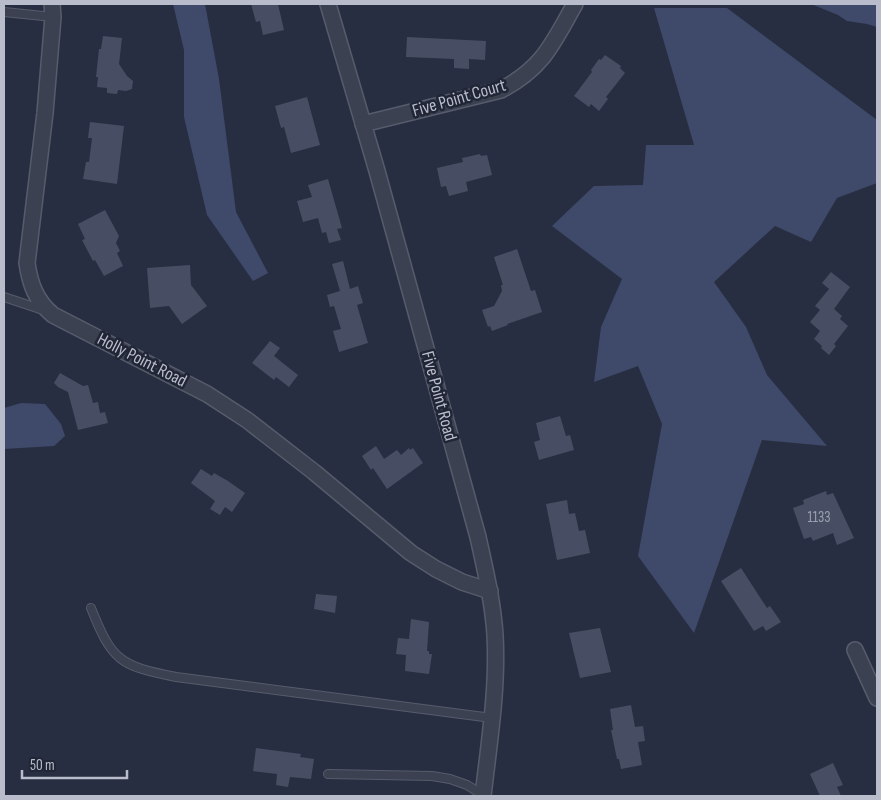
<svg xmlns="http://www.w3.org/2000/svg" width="881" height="800" viewBox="0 0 881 800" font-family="'Sofia Sans Condensed',sans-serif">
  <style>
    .water { fill: #3f4969 }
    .building { fill: #474e63 }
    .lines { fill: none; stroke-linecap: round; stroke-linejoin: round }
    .lane-casing { stroke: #575c6b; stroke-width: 10 }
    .street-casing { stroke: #575c6b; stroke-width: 18 }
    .lane { stroke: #3c4151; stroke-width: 8 }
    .street { stroke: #3c4151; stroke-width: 15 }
    .labels { text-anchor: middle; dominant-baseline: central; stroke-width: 5; stroke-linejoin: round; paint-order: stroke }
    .number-label { font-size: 15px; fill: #9ca1b1 }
    .street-label { font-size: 18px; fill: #b9bdcb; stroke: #212637 }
  </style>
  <rect width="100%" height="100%" fill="#282e41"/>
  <g class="water">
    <polygon points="173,4 205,4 219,79 236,212 268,273 253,281 207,215 184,117 184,50"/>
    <polygon points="811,4 877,4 877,27 867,24 847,21 838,15"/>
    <polygon points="654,8 727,8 877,120 877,183 837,198 811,242 775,226 714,282 746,327 767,375 827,446 762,440 694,633 638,556 662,424 638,366 594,382 601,327 622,279 552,226 594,186 643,185 646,145 694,145"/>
    <polygon points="21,403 45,404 61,424 65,436 54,446 4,449 4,408"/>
  </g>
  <g class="building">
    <polygon points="251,4 278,4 284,30 263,35 260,21 256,22"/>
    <polygon points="103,36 122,38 119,64 127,76 133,81 132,89 126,91 118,90 117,94 107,93 107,88 97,87 98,77 96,77 99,49 101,49"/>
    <polygon points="407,37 486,41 485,60 469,59 469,69 454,68 454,59 406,57"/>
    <polygon points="605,55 621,66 620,68 625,73 606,97 608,99 599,111 591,104 589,107 574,96 592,72 591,70 599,59 601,60"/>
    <polygon points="307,97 320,145 291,153 284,127 281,128 275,106"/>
    <polygon points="90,122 124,126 117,184 83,179 86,162 89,162 92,138 88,138"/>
    <polygon points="480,154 481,156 487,155 492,175 466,182 468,191 449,196 446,186 441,187 437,168 463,162 462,158"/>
    <polygon points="328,179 342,228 337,229 341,240 329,243 326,232 322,233 318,218 303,222 297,201 312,197 308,185"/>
    <polygon points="105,210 119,236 116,243 120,251 117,253 123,266 104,276 95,260 93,261 82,240 85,239 78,224"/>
    <polygon points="517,249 531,291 535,290 542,312 507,324 508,325 492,331 490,326 488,327 482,310 494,306 502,291 501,285 503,285 494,257"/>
    <polygon points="343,261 350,289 358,286 363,303 357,305 368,343 339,352 333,331 341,329 334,306 330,307 327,295 340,291 332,264"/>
    <polygon points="190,265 191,285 207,306 182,324 169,306 150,308 147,268"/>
    <polygon points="831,272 850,287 834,309 842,316 840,319 848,326 834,344 836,346 829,355 821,348 822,346 814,339 820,331 810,322 820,310 815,306 829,289 822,283"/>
    <polygon points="270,341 280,348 274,356 298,375 289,387 276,377 274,380 252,363"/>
    <polygon points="60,373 83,386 88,385 93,403 98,402 100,413 105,412 108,423 78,430 68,392 58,387 54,383"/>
    <polygon points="560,416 566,436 570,435 574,450 539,460 534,442 540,440 536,423"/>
    <polygon points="376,446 384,459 397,450 401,455 409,448 410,450 413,448 423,463 387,489 373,468 371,470 362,456"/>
    <polygon points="201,469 212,476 214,473 228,481 245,493 232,512 225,507 220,515 210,509 215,501 191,483"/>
    <polygon points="826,491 827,495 833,493 854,538 837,545 833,533 813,541 811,537 804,539 793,508 804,504 803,500"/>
    <polygon points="567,500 569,514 575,513 579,531 585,530 590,553 557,560 546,504"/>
    <polygon points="741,568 767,608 770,606 781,622 766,631 763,626 754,631 721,581"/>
    <polygon points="316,594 337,596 335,613 314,609"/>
    <polygon points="411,619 429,622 427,651 429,651 429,654 432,654 429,674 405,671 406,655 396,654 398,638 409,639"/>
    <polygon points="600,628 611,672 580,678 569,633"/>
    <polygon points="631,705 635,727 643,726 645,741 638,742 642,765 621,769 619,759 617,759 611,730 613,730 610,709"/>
    <polygon points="256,748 301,754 300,757 314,759 311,779 290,777 288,787 276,785 277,774 253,771"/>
    <polygon points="833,763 843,785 837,787 841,796 820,796 810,774"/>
  </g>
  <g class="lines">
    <defs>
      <g id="lane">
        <polyline points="4,12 53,17"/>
        <polyline points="4,297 43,310"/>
        <path d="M91 608C112 661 120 666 176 677L492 718"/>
        <polyline points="328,774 432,776 450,779 467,785 483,795"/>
      </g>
      <g id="street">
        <path d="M52 4 53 17 45 113 27 263C30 284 36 301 53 315L207 394 247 420 314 472 411 553 436 569 462 582 490 591"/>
        <path d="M328 4 377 171 478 537C485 569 493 602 495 635 498 689 489 743 483 796"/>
        <path d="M363 124 501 90C544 67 552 44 575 4"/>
        <polyline points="855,650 877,698"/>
      </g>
    </defs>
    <use href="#lane" class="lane-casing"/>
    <use href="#street" class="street-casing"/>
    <use href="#lane" class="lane"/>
    <use href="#street" class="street"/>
  </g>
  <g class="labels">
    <g class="number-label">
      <text x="819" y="517">1133</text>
    </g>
    <g class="street-label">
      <text transform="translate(459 98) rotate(-16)">Five Point Court</text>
      <text transform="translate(142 360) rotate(27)">Holly Point Road</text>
      <text transform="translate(439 396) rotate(75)">Five Point Road</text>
    </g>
  </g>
  <rect width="881" height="800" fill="none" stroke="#b9bdcb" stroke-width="10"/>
  <path d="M22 770v8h105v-8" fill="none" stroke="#b9bdcb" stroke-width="2.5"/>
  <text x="30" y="770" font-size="15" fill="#b9bdcb" stroke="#212637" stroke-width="4" paint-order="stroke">50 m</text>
</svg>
